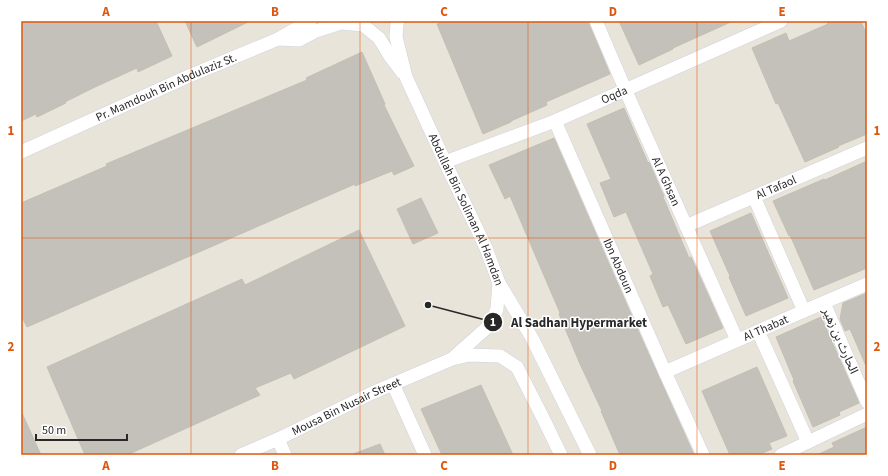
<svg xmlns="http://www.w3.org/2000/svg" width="888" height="476" viewBox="0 0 888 476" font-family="'Source Sans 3','Noto Sans Arabic',sans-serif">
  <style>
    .building { fill: #c4c0ba; stroke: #c4bfb4 }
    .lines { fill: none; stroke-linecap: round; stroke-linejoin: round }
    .minor-casing { stroke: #d0d2df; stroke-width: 14 }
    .minor { stroke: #fff; stroke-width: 13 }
    .grid { fill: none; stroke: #de570d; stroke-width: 1; stroke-opacity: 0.55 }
    .labels { text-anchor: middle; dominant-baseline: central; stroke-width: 3; stroke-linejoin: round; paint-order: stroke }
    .street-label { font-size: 12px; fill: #282828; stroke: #fff }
    .leader { fill: none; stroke: #282828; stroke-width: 1.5 }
    .callout-dot { fill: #282828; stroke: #fff; stroke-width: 1.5 }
    .mark-label { font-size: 12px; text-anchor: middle; font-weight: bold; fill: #fff }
    .callout-label { font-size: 13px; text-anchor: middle; font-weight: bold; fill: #282828; stroke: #fff; stroke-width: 3; stroke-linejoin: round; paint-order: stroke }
    .neatline { fill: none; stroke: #de570d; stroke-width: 1.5 }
    .grid-label { font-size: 13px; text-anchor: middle; font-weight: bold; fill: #de570d }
  </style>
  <rect width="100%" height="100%" fill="#e9e4da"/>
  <g class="building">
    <polygon points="21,21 156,21 172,56 138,72 137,68 95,87 65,102 66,103 37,117 36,114 21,121"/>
    <polygon points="185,21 250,21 197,47"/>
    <polygon points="445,21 588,21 589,24 610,74 546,102 547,105 511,121 511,122 483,134 437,24"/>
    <polygon points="619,21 733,21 673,48 673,49 639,65"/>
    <polygon points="827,21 861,21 867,36 867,134 838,146 839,147 805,162 778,103 776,104 752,48 786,33 789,41 828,24"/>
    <polygon points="362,52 385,104 384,105 414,166 394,175 392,171 355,186 355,184 27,327 21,315 21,203 107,166 106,164 307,80 306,78"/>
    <polygon points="624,108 648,163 649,162 661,190 664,196 663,197 689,258 691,257 723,328 686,344 668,305 663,307 650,276 653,274 626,212 614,217 600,183 611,179 587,124"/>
    <polygon points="554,138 641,337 694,455 620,455 601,411 602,411 580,364 559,314 560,313 510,196 505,199 489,165"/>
    <polygon points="867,161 867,268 814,290 790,235 789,236 773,201 824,179 825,180"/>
    <polygon points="421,198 438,233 413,244 397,209"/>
    <polygon points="751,213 788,298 746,316 729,277 730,276 710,231"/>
    <polygon points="359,230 405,326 294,379 291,373 255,388 260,395 127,455 85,455 47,367 242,279 245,285"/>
    <polygon points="867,293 867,368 850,329 845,331 840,319 843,303"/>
    <polygon points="821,317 859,403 839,412 840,415 813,427 793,381 794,380 776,337"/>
    <polygon points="757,367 787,436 769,443 772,449 758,455 754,455 753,452 746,455 730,455 702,391"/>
    <polygon points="481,385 513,455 442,455 421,409"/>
    <polygon points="21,411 41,455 21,455"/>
    <polygon points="867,427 867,455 817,455 834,447 832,443"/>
    <polygon points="380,444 385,455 353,455 353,454"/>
  </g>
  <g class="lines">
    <defs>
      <g id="minor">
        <path id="s1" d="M398 21 397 24 396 37 406 77 445 162 486 248 499 283 532 338 590 455"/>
        <path id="s2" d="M596 21 625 89 737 340"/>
        <polyline points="278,39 299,40 316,31 341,23 363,25 379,38 390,56 402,72"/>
        <path id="s3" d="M555 121 665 372 703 455"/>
        <path id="s4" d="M21 152 189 76 278 39 310 21"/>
        <path id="s5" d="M445 162 555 121 781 21"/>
        <polyline points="754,197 804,311"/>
        <path id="s6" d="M686 226 867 148"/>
        <polyline points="824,303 867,402"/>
        <polyline points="758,331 808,442"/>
        <polyline points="454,357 491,324 497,309 499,283"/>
        <path id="s7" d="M665 372 804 311 867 284"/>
        <polyline points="393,384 425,455"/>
        <polyline points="278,439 285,455"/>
        <path id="s8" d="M241 455 278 439 372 393 452 359 469 355 500 356 517 367 543 418 561 455"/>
        <polyline points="781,455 867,414"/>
      </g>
    </defs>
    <use href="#minor" class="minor-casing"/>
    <use href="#minor" class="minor"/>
  </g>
  <path class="grid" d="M191 21V455M360 21V455M528 21V455M697 21V455M21 238H867"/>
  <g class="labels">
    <g class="street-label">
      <text stroke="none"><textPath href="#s4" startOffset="159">Pr. Mamdouh Bin Abdulaziz St.</textPath></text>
      <text stroke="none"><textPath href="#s5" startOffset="182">Oqda</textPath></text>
      <text stroke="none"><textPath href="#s2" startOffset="175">Al A Ghsan</textPath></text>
      <text stroke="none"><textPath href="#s6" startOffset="98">Al Tafaol</textPath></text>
      <text stroke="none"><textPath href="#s1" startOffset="203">Abdullah Bin Soliman Al Hamdan</textPath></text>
      <text stroke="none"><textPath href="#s3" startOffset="158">Ibn Abdoun</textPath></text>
      <text stroke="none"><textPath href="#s7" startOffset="110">Al Thabat</textPath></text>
      <text transform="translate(840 341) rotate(66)">الحارث بن زهير</text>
      <text stroke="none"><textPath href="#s8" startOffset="116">Mousa Bin Nusair Street</textPath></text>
    </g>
  </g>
  <path class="leader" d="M428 305L493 322"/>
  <g class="callout-dot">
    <circle cx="428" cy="305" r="4"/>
    <circle cx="493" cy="322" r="10"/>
  </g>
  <g class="mark-label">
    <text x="493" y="326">1</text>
  </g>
  <g class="callout-label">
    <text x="579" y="327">Al Sadhan Hypermarket</text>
  </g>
  <rect width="888" height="476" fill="none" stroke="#ffffff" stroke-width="44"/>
  <path d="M36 434v6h91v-6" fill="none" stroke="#282828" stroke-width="2"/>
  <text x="42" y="434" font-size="12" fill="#282828" stroke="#ffffff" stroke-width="3" paint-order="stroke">50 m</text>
  <rect x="22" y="22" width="844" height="432" class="neatline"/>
  <g class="grid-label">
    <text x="106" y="16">A</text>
    <text x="275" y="16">B</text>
    <text x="444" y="16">C</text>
    <text x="613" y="16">D</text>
    <text x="782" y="16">E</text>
    <text x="11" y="135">1</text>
    <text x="877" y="135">1</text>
    <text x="11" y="351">2</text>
    <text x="877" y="351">2</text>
    <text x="106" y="470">A</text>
    <text x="275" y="470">B</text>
    <text x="444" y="470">C</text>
    <text x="613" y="470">D</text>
    <text x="782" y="470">E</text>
  </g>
</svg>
